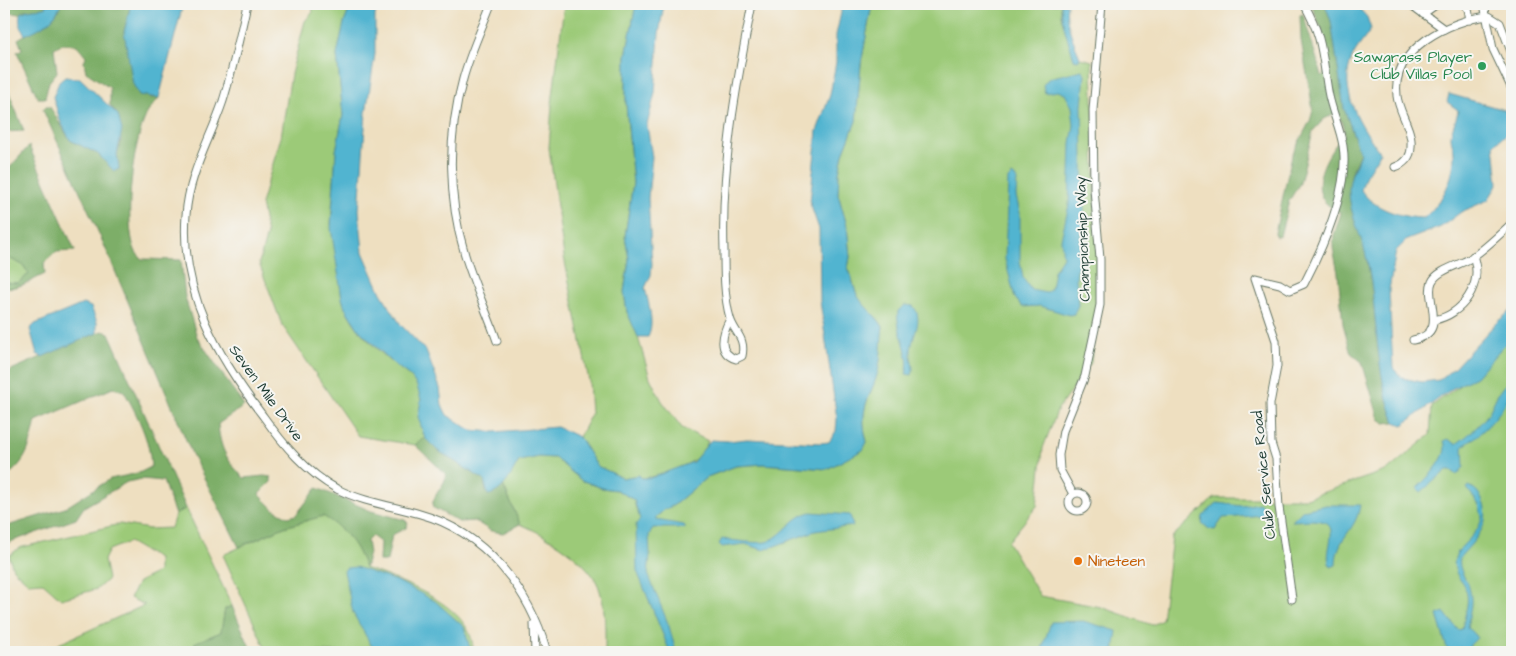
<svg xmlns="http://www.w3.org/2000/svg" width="1516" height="656" viewBox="0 0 1516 656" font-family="'Architects Daughter',sans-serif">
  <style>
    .green { fill: #9cca78; stroke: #5e8456 }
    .forest { fill: #7dae68; stroke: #4e764e }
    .water { fill: #51b4d0; stroke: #387882 }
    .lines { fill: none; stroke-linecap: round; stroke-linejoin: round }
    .minor-casing { stroke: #677665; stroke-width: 9 }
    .minor { stroke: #fff; stroke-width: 7 }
    .leisure-dot { fill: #2e9e5b; stroke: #f6f6f2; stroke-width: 2 }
    .food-dot { fill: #e8710a; stroke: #f6f6f2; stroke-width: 2 }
    .labels { text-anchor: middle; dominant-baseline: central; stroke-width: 4; stroke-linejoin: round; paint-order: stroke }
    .leisure-label { font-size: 15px; fill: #27864d; stroke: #f6f6f2; text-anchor: end }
    .street-label { font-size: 15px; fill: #1f3d34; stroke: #f6f6f2 }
    .food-label { font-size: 15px; fill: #c56008; stroke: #f6f6f2; text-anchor: start }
  </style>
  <rect width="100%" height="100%" fill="#f6f6f2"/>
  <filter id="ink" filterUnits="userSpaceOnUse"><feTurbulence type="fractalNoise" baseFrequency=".02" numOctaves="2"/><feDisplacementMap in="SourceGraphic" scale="10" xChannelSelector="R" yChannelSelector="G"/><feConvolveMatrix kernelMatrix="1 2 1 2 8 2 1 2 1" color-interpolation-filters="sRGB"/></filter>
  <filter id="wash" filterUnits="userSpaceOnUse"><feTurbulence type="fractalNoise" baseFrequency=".0096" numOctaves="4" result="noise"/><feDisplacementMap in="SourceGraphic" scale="20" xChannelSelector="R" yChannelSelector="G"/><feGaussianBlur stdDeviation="1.12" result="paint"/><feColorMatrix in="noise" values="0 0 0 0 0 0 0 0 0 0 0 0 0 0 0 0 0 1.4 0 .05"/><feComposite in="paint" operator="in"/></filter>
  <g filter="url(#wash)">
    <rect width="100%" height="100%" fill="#eedfc0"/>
    <g class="green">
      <path d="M312 4H345L349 10 344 23 337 55 343 115 336 151 331 223 342 298C350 326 373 346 394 364 401 370 410 375 415 382 427 399 416 418 425 438L415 445 358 436 282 325 259 263 267 234 261 204 281 137 291 74 305 21 313 12Z"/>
      <path d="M564 4H636L626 56V104L633 183 625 236 629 259 624 292 627 312 635 327 650 378 662 401 682 428 708 441C706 445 704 451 700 455 692 465 655 478 641 478L639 475 623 478 597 466 579 437 591 414 589 381 564 257 549 148 552 104Z"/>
      <path d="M872 4H1061V16L1075 60 1080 58 1092 61 1098 290 1091 363 1058 409 1043 448 1037 506 1008 542 1040 596 1101 607 1152 625 1162 620 1172 537 1214 498H1307L1388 470 1430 435 1432 406 1468 379 1512 334V652H605C605 632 606 610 600 591 593 562 545 534 520 524L503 485 519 461 539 457 555 458 581 480 602 488 617 490 634 500 636 509 656 517 664 510 674 505 707 477 736 466 763 464 827 469 860 451 867 442C856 403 875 395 880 360 881 353 881 331 883 327 878 317 868 310 861 302 853 292 854 279 848 268L850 257 847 226 838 194 839 172 843 154 856 121 861 64Z"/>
      <polygon points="4,253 4,256 23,265 29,274 18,283 4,282"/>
      <polygon points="186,508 232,606 225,609 221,632 195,643 201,649 194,652 41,652 145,605 130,598 138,582 158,572 158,559 129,542 109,550 104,560 108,579 97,589 61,599 42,582 28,583 13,569 9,556 19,548 120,524 149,529 171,528 175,515"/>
      <path d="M323 516C345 529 356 544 365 568 400 581 475 605 473 652H267L223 555 284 527Z"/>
    </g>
    <g class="forest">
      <polygon points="4,4 46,4 45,8 25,10 20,14 4,12"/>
      <path d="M61 4H131L124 32 150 98H159C156 102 152 106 149 110 133 135 123 222 135 250 136 253 140 257 142 259L181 260 185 297 197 337 244 406 218 424C220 449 227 461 244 478L264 476 271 477V482L259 494 275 510 288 517 296 515 317 488 371 511 405 520 408 523 406 528 392 535 387 561H379L380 542 372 536 367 541 369 553 365 568C356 544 345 529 323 516L284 527 239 547 192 454 105 247 43 110 45 107H50L70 140 98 154 114 171 119 169 117 154 121 141 118 115 110 105V88L86 72 84 62 86 56 77 45 62 44 54 48 57 72 49 82 45 98H38L17 52 22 49 18 39C35 28 54 25 61 4Z"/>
      <path d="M1311 4H1325L1331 21 1344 108 1360 153C1357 161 1351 170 1351 178 1349 211 1361 229 1367 260 1379 315 1373 368 1395 422L1385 423 1379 419 1362 362 1351 353 1343 324 1338 273 1333 248 1334 235 1341 213C1336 210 1328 206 1325 202 1309 183 1330 149 1344 135V126L1337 113 1324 119 1313 131 1300 183 1289 201 1280 236 1276 237 1275 233 1292 155 1310 121 1313 110 1301 40 1300 15 1303 14 1322 76 1329 70 1321 28Z"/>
      <polygon points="4,80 24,131 4,132"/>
      <path d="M29 146 75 251 56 252 44 263 45 274C32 280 18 290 4 287V282L18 283 29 274 23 265 4 256 6 197 4 196V174Z"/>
      <path d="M102 331 109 333 186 508 175 515 163 481 142 479 127 482 84 507 76 519 4 544V527L65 508 110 479 139 473 151 467C150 439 137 415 124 391L113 388 36 421C30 446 27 463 4 478V373Z"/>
      <path d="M425 438 437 450 484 480 486 492 494 493 503 485 520 524 503 533 491 531 475 521 459 522 432 507C434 491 446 486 446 474L415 445Z"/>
      <polygon points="232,606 252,652 228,652 224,645 201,649 194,643 221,632 225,609"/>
    </g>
    <g class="water">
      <path d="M46 4H61C55 21 41 28 25 35 12 10 23 10 45 8Z"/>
      <polygon points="131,4 183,4 159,98 139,95 133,84 124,32"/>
      <path d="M355 4H379L375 15V54L366 113 359 210 363 252 381 293 401 325 426 351 440 388 442 405 447 415 471 430 494 432 557 427 579 437 597 466 623 478 639 475 641 478H650L693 462 711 440 728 441 747 439 821 443 829 442 836 431 837 419 820 301 819 229 810 203 817 131 830 95 836 62V35L843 4H872L861 64 856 121 843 154 839 172 838 194 847 226 850 257 848 268C853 278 853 289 859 298 866 309 877 316 883 327 882 330 881 355 880 360 876 395 856 401 867 442L863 450 827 469 763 464 736 466 707 477 674 505 664 510 656 517V520L684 525 686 528H653L649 535 650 555 648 574 669 626 676 652H670L637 571 636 525 640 519 634 500 617 490 602 488 581 480 555 458 539 457 519 461C512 473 503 493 488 495L484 480 437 450 425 438 418 417 421 400 417 386 411 377 394 364 359 330 345 308 342 298 331 228 336 151 343 115 337 55 344 23 349 10Z"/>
      <path d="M636 4H664L659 34 655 93 647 125 652 157 648 198 652 264 651 275 645 288C648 301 655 324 648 337H638L627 312 624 292 629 259 625 236 633 183 626 104V56Z"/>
      <path d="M1061 4H1067C1064 22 1074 41 1080 58L1079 60 1074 59C1069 41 1061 24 1061 4Z"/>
      <path d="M1325 4H1355L1367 17 1371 29C1366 38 1356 48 1352 58 1338 93 1361 125 1380 153L1365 177 1361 190C1373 209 1403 218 1424 218 1443 201 1455 178 1454 152 1454 147 1451 142 1451 137 1451 129 1457 119 1458 110L1447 102 1449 94 1505 110 1509 123 1507 134 1494 144 1498 184 1488 200 1461 212 1441 227 1407 240 1396 251 1389 290 1393 368 1402 378 1422 382 1439 380 1454 368 1497 322 1512 310V336L1476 377 1453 388 1403 425 1395 422C1373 368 1379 315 1367 260 1362 236 1349 214 1349 190 1349 176 1356 166 1360 153L1344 108 1331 21Z"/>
      <polygon points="1082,70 1085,74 1082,106 1084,212 1076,278 1078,305 1074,314 1069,315 1040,306 1022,307 1015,298 1005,259 1008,179 1012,175 1017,179 1016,196 1020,213 1020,261 1023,278 1031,290 1046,293 1051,289 1054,271 1063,257 1061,239 1069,205 1071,143 1074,125 1072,107 1065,94 1058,91 1045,93 1043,85 1049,78"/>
      <polygon points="65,77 80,78 118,115 122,130 117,154 119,169 114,171 98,154 70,140 60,120 53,97 59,82"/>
      <polygon points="83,304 91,307 97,322 97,333 42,357 37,354 30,329 35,324"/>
      <path d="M905 305 913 306C925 320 911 337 911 352 910 360 915 367 912 375L906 374C913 353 895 332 898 311Z"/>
      <path d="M1512 381C1512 405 1483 434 1463 446L1464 467 1457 475 1451 470H1447L1421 492 1417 488C1428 477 1450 457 1444 441L1448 439 1456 444C1465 438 1478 427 1485 418 1494 408 1497 385 1512 381Z"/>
      <path d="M1469 486C1476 489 1479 493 1482 500 1494 523 1474 541 1460 557 1457 571 1468 579 1470 591 1473 603 1469 616 1467 628L1476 635 1477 638 1470 645 1468 652H1448L1437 615 1444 612 1458 630 1462 629C1464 618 1469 604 1467 594 1464 580 1451 574 1455 558 1458 545 1479 536 1482 517L1479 505 1467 488Z"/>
      <polygon points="1217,503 1242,506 1259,503 1267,510 1266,515 1223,518 1215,530 1209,529 1202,523 1203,516"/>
      <path d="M1326 505H1360C1356 533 1336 536 1336 565L1331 567C1321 553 1343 526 1321 521 1312 519 1301 521 1292 521L1303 510Z"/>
      <path d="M811 512 850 515 853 526 815 531 764 550 745 544 722 547 719 544 722 539C732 540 761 545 769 541 785 534 793 516 811 512Z"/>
      <polygon points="356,567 399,582 435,601 464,627 471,652 375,652 353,613 344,571 346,568"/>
      <polygon points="1083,621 1117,631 1114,652 1041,652 1051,622"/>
    </g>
  </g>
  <g filter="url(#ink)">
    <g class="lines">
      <defs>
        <g id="minor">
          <path d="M247 4C240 36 233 69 223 101 210 140 189 173 186 215 180 293 218 357 263 416 283 444 306 472 337 489 363 502 392 506 420 514 485 532 529 589 547 652"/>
          <path d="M491 4C482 28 470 53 463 79 447 137 448 198 465 255 474 285 487 312 497 341"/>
          <polyline points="1410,4 1444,29"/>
          <polyline points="1464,4 1468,9 1470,20"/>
          <polyline points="1484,4 1493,49 1512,89"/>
          <polyline points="1423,14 1437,4"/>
          <path d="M1395 167C1404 164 1411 157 1411 147 1413 130 1399 113 1397 96 1391 48 1450 20 1489 16L1500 23 1512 54"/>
          <path d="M730 319C722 334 717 353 736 359L742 356C746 337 734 333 730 318 724 297 724 271 724 250 721 166 736 86 752 4"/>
          <path d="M1434 320C1462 315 1484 285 1473 256"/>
          <path d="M1413 340C1450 333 1424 299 1432 282 1437 270 1460 265 1471 258 1486 248 1499 235 1512 223"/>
          <circle cx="1078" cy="502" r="9"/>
          <polyline points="1073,494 1060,470 1059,455 1063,431 1085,376 1100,305 1100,259 1094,189 1093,110 1102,4"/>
          <path d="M1292 599 1279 507 1276 459 1271 443 1270 404 1277 366 1276 341 1255 278 1280 284 1290 290 1304 284C1323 247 1350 188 1343 146 1340 127 1331 110 1328 91 1322 55 1323 37 1304 4"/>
          <polyline points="534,624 535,652"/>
        </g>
      </defs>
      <use href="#minor" class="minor-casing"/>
      <use href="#minor" class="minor"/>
    </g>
  </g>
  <circle class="leisure-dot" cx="1482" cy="66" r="5"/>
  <circle class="food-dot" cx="1078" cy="561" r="5"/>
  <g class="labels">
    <g class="leisure-label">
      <text x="1472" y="57">Sawgrass Player<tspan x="1472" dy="17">Club Villas Pool</tspan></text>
    </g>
    <g class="street-label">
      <text transform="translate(1083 239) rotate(-92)">Championship Way</text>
      <text transform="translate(266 393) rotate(54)">Seven Mile Drive</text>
      <text transform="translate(1264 475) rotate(-96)">Club Service Road</text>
    </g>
    <g class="food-label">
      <text x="1088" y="561">Nineteen</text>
    </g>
  </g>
  <rect width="1516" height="656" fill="none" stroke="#f6f6f2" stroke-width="20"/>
</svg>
